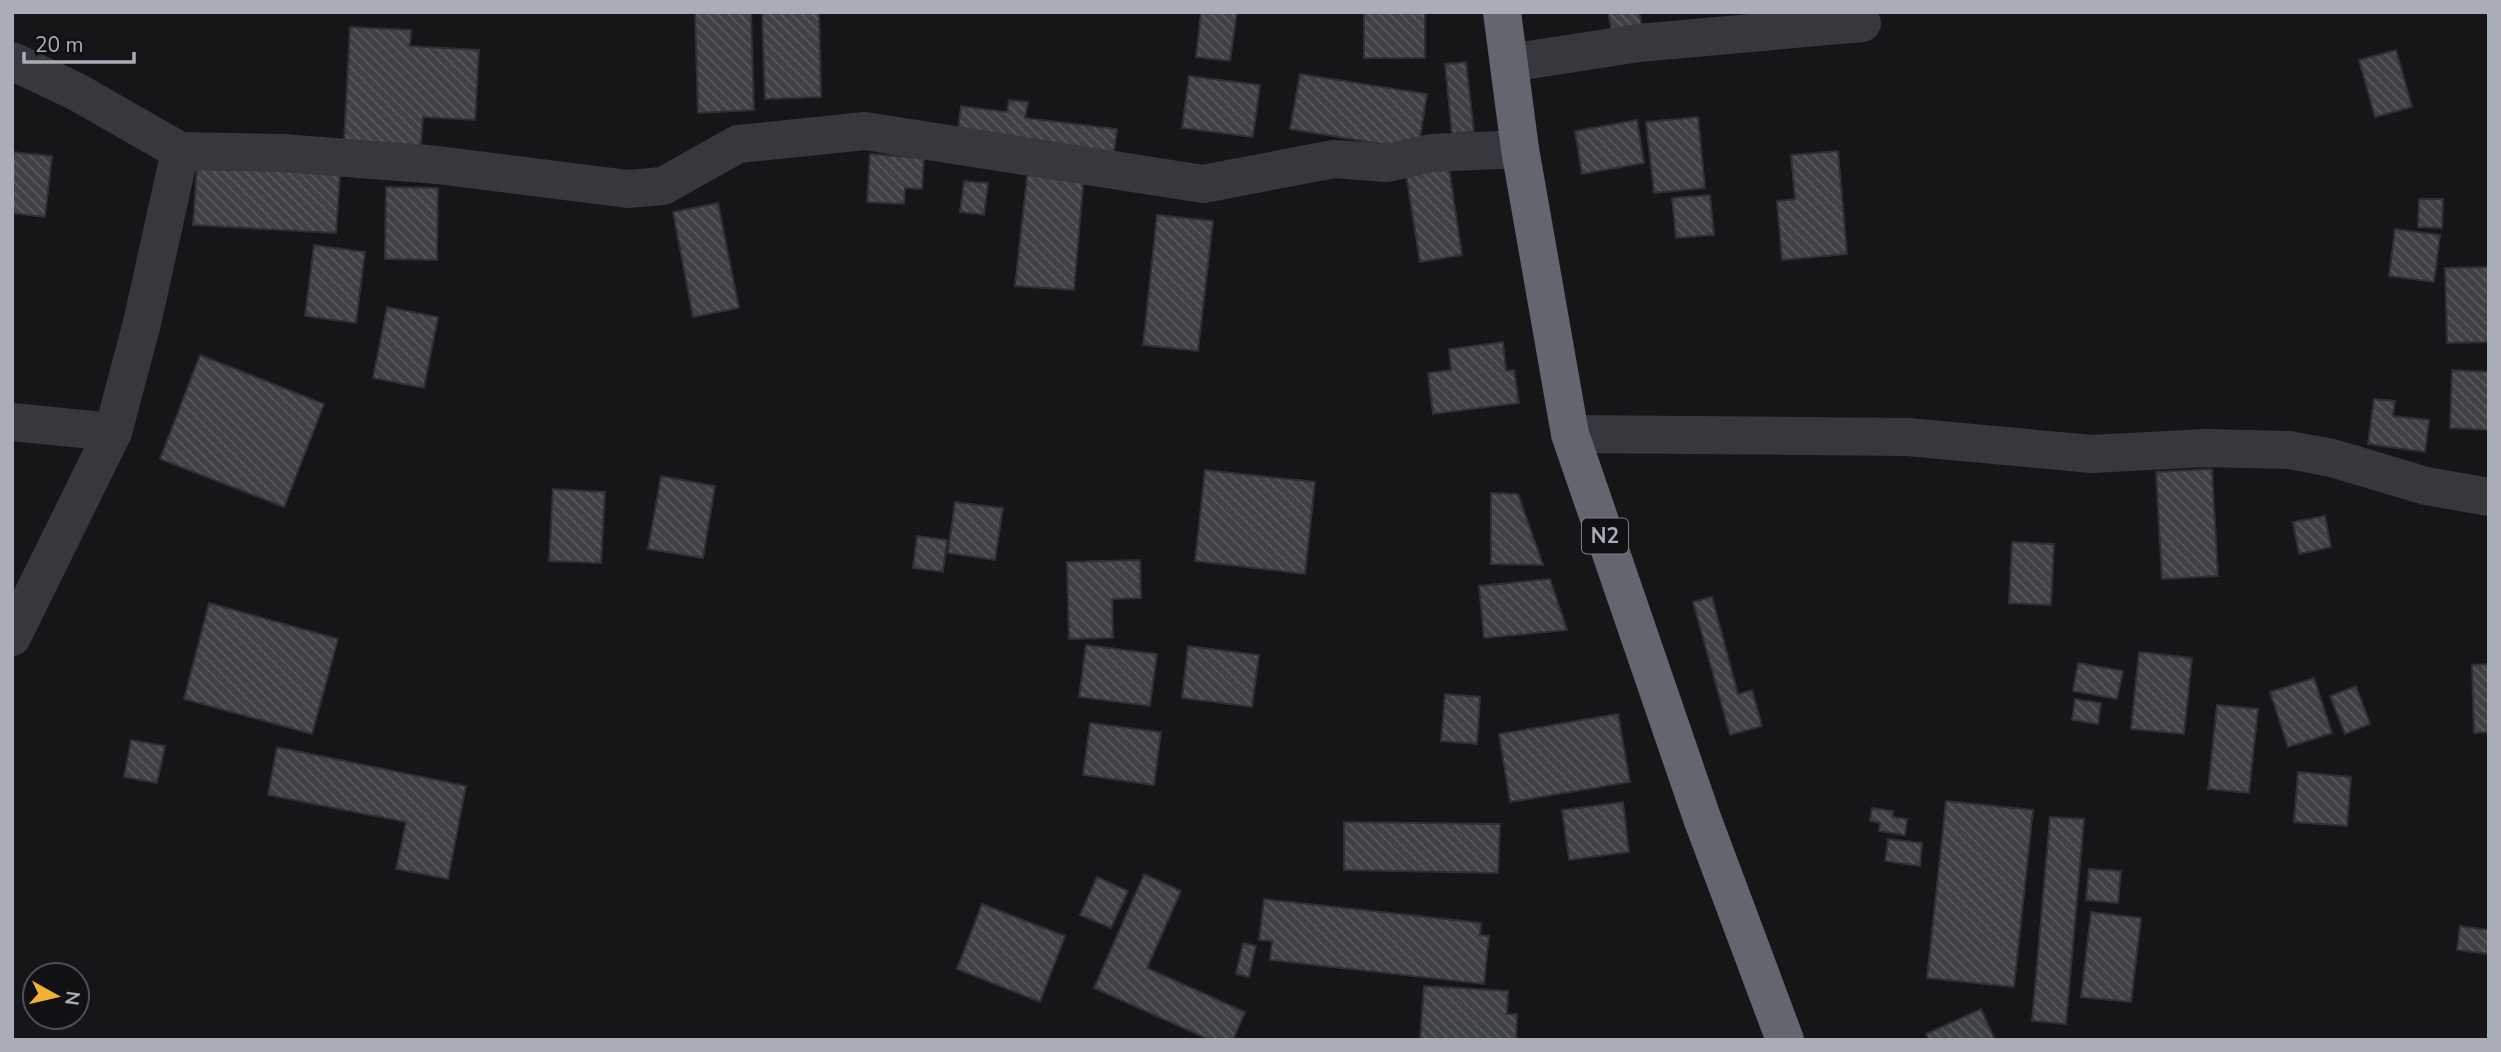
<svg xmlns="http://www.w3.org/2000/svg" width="2501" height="1052" viewBox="0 0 2501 1052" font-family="'Nunito Sans',sans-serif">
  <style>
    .building { fill: url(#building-back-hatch); stroke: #303034; stroke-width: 2 }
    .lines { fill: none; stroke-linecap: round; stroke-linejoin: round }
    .minor { stroke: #37383d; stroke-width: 38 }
    .highway { stroke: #63666e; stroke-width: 38 }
    .labels { text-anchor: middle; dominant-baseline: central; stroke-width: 5; stroke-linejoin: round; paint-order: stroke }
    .shield { fill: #111113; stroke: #7b7e86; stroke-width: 2 }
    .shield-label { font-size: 21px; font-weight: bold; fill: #a8adb8 }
  </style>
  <defs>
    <pattern id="building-back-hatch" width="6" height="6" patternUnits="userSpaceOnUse" patternTransform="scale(1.75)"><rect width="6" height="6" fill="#404145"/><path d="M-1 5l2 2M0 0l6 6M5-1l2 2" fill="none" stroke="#595a5e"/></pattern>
  </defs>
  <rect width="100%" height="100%" fill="#161618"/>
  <g class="building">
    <polygon points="695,12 751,12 754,110 698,113"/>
    <polygon points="762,12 819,12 821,97 765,99"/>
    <polygon points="1201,12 1237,12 1230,61 1196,57"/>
    <rect x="1364" y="12" width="61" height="46"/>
    <polygon points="1608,12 1639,12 1643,31 1613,37"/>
    <polygon points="350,27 411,30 410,46 479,50 475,120 423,117 421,146 344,142"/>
    <polygon points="2396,50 2412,107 2375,117 2359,60"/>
    <polygon points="1466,62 1474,132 1452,134 1445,64"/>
    <polygon points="1300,74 1427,94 1418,150 1290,129"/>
    <polygon points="1189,76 1260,85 1253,137 1182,128"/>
    <polygon points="1009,100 1028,102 1025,118 1117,129 1113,160 957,139 961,106 1007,112"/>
    <polygon points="1698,117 1705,188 1654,193 1646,122"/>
    <polygon points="1637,120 1644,163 1582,174 1575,131"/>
    <polygon points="1838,151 1847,254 1782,260 1777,201 1795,199 1791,155"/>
    <polygon points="12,152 52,156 45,217 12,213"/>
    <polygon points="870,154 924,158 922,189 905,188 904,204 867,202"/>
    <polygon points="197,165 340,174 336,233 193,225"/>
    <polygon points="1028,168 1084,174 1074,290 1015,286"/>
    <polygon points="1449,168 1462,255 1420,262 1406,174"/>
    <polygon points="964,181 988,183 984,215 960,212"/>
    <polygon points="386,187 438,188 437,260 385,259"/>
    <polygon points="1710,195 1714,235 1676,238 1672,198"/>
    <polygon points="2419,199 2443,199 2442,228 2418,227"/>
    <polygon points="718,203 739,308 693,317 673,212"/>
    <polygon points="1157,215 1213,221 1198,351 1143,345"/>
    <polygon points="2395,229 2440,235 2434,282 2389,276"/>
    <polygon points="314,245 365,252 356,323 305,316"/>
    <polygon points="2489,267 2489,342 2447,343 2445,268"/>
    <polygon points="387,307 438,317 424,388 373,378"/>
    <polygon points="1503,342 1506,371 1514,370 1519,403 1433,414 1428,373 1451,370 1449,349"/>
    <polygon points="200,355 324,404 284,507 160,459"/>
    <polygon points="2452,370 2489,372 2489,430 2450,428"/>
    <polygon points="2374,399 2395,401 2393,416 2429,420 2425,452 2368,444"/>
    <polygon points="2212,469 2218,576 2162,579 2156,472"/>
    <polygon points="1205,470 1315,482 1305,574 1195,561"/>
    <polygon points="661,476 715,486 703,558 648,549"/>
    <polygon points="553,489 605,492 601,563 549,561"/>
    <polygon points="1491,493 1518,494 1543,565 1491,564"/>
    <polygon points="955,502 1003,508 995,560 948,553"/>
    <polygon points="2325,516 2331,547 2299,554 2293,522"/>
    <polygon points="917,536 947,540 943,572 913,568"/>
    <polygon points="2012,542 2054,544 2051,605 2009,603"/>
    <polygon points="1140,560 1141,598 1112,599 1113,638 1069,639 1067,562"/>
    <polygon points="1550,579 1567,630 1484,638 1479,586"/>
    <polygon points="1712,597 1738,694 1752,690 1762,726 1730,735 1693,602"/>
    <polygon points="209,603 338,639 312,734 184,699"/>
    <polygon points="1086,645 1157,654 1150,706 1079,697"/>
    <polygon points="1188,646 1259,655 1252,707 1182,698"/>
    <polygon points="2139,652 2192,658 2184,734 2131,729"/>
    <polygon points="2078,663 2123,671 2117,699 2073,691"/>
    <polygon points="2489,664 2489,732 2474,733 2472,665"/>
    <polygon points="2314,678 2332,733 2288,747 2270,692"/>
    <polygon points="2356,686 2370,724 2345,734 2330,696"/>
    <polygon points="1445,694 1480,697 1477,744 1441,741"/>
    <polygon points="2075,699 2101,703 2098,724 2072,720"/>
    <polygon points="2217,705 2258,709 2249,793 2208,789"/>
    <polygon points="1618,714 1630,782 1510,802 1499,734"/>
    <polygon points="1090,723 1161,732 1154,785 1083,775"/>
    <polygon points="131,740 165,746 157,783 124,777"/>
    <polygon points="277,747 466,786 448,879 396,869 406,822 268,795"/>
    <polygon points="2298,772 2351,777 2347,826 2294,822"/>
    <polygon points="1946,801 2033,810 2014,987 1927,978"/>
    <polygon points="1623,802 1629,852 1569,860 1562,810"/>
    <polygon points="1872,808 1893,811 1893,817 1907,819 1905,835 1879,831 1880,823 1870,821"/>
    <polygon points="2050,817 2084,819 2066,1024 2032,1021"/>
    <polygon points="1344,822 1500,824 1498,873 1344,870"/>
    <polygon points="1888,839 1922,843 1920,866 1885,861"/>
    <polygon points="2089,869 2121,871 2118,903 2086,900"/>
    <polygon points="1144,874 1181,891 1147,968 1245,1012 1233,1040 1210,1040 1094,988"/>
    <polygon points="1097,877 1128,891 1111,928 1080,915"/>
    <polygon points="1264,899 1481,923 1480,935 1489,936 1484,984 1270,960 1272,941 1259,940"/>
    <polygon points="982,904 1065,936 1040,1002 957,969"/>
    <polygon points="2091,912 2141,918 2131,1002 2081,997"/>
    <polygon points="2460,926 2489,930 2489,954 2457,950"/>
    <polygon points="1243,943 1256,946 1249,977 1236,974"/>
    <polygon points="1424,986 1508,991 1507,1014 1517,1014 1516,1040 1420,1040"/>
    <polygon points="1981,1009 1995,1040 1929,1040 1926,1034"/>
  </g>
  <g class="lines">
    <g class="minor">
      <polyline points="12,61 77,92 180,151 282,153 438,165 628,189 663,186 738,144 865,131 1203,184 1334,159 1387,163 1431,153 1520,149"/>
      <polyline points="1510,63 1639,43 1862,23"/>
      <polyline points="12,422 113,432"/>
      <polyline points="1570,434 1908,437 2092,454 2205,448 2289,450 2332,458 2426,486 2489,497"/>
      <polyline points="12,637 113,432 142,323 180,151"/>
    </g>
    <polyline class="highway" points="1502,12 1520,149 1570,434 1702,818 1785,1040"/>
  </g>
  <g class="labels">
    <rect class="shield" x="1582" y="518.5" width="46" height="35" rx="5"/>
    <g class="shield-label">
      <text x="1605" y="536">N2</text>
    </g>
  </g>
  <rect width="2501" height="1052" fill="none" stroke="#a8adb8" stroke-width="28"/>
  <g transform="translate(56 996) rotate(98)"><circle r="33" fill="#111113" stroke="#4d4f55" stroke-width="2"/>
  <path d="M0-5L12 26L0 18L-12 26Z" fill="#f2b134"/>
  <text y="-10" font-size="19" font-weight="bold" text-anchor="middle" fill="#a8adb8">N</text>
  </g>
  <path d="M24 52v10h110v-10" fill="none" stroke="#a8adb8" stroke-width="3.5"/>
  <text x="35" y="52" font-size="21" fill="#a8adb8" stroke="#111113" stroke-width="5" paint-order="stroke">20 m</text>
</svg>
